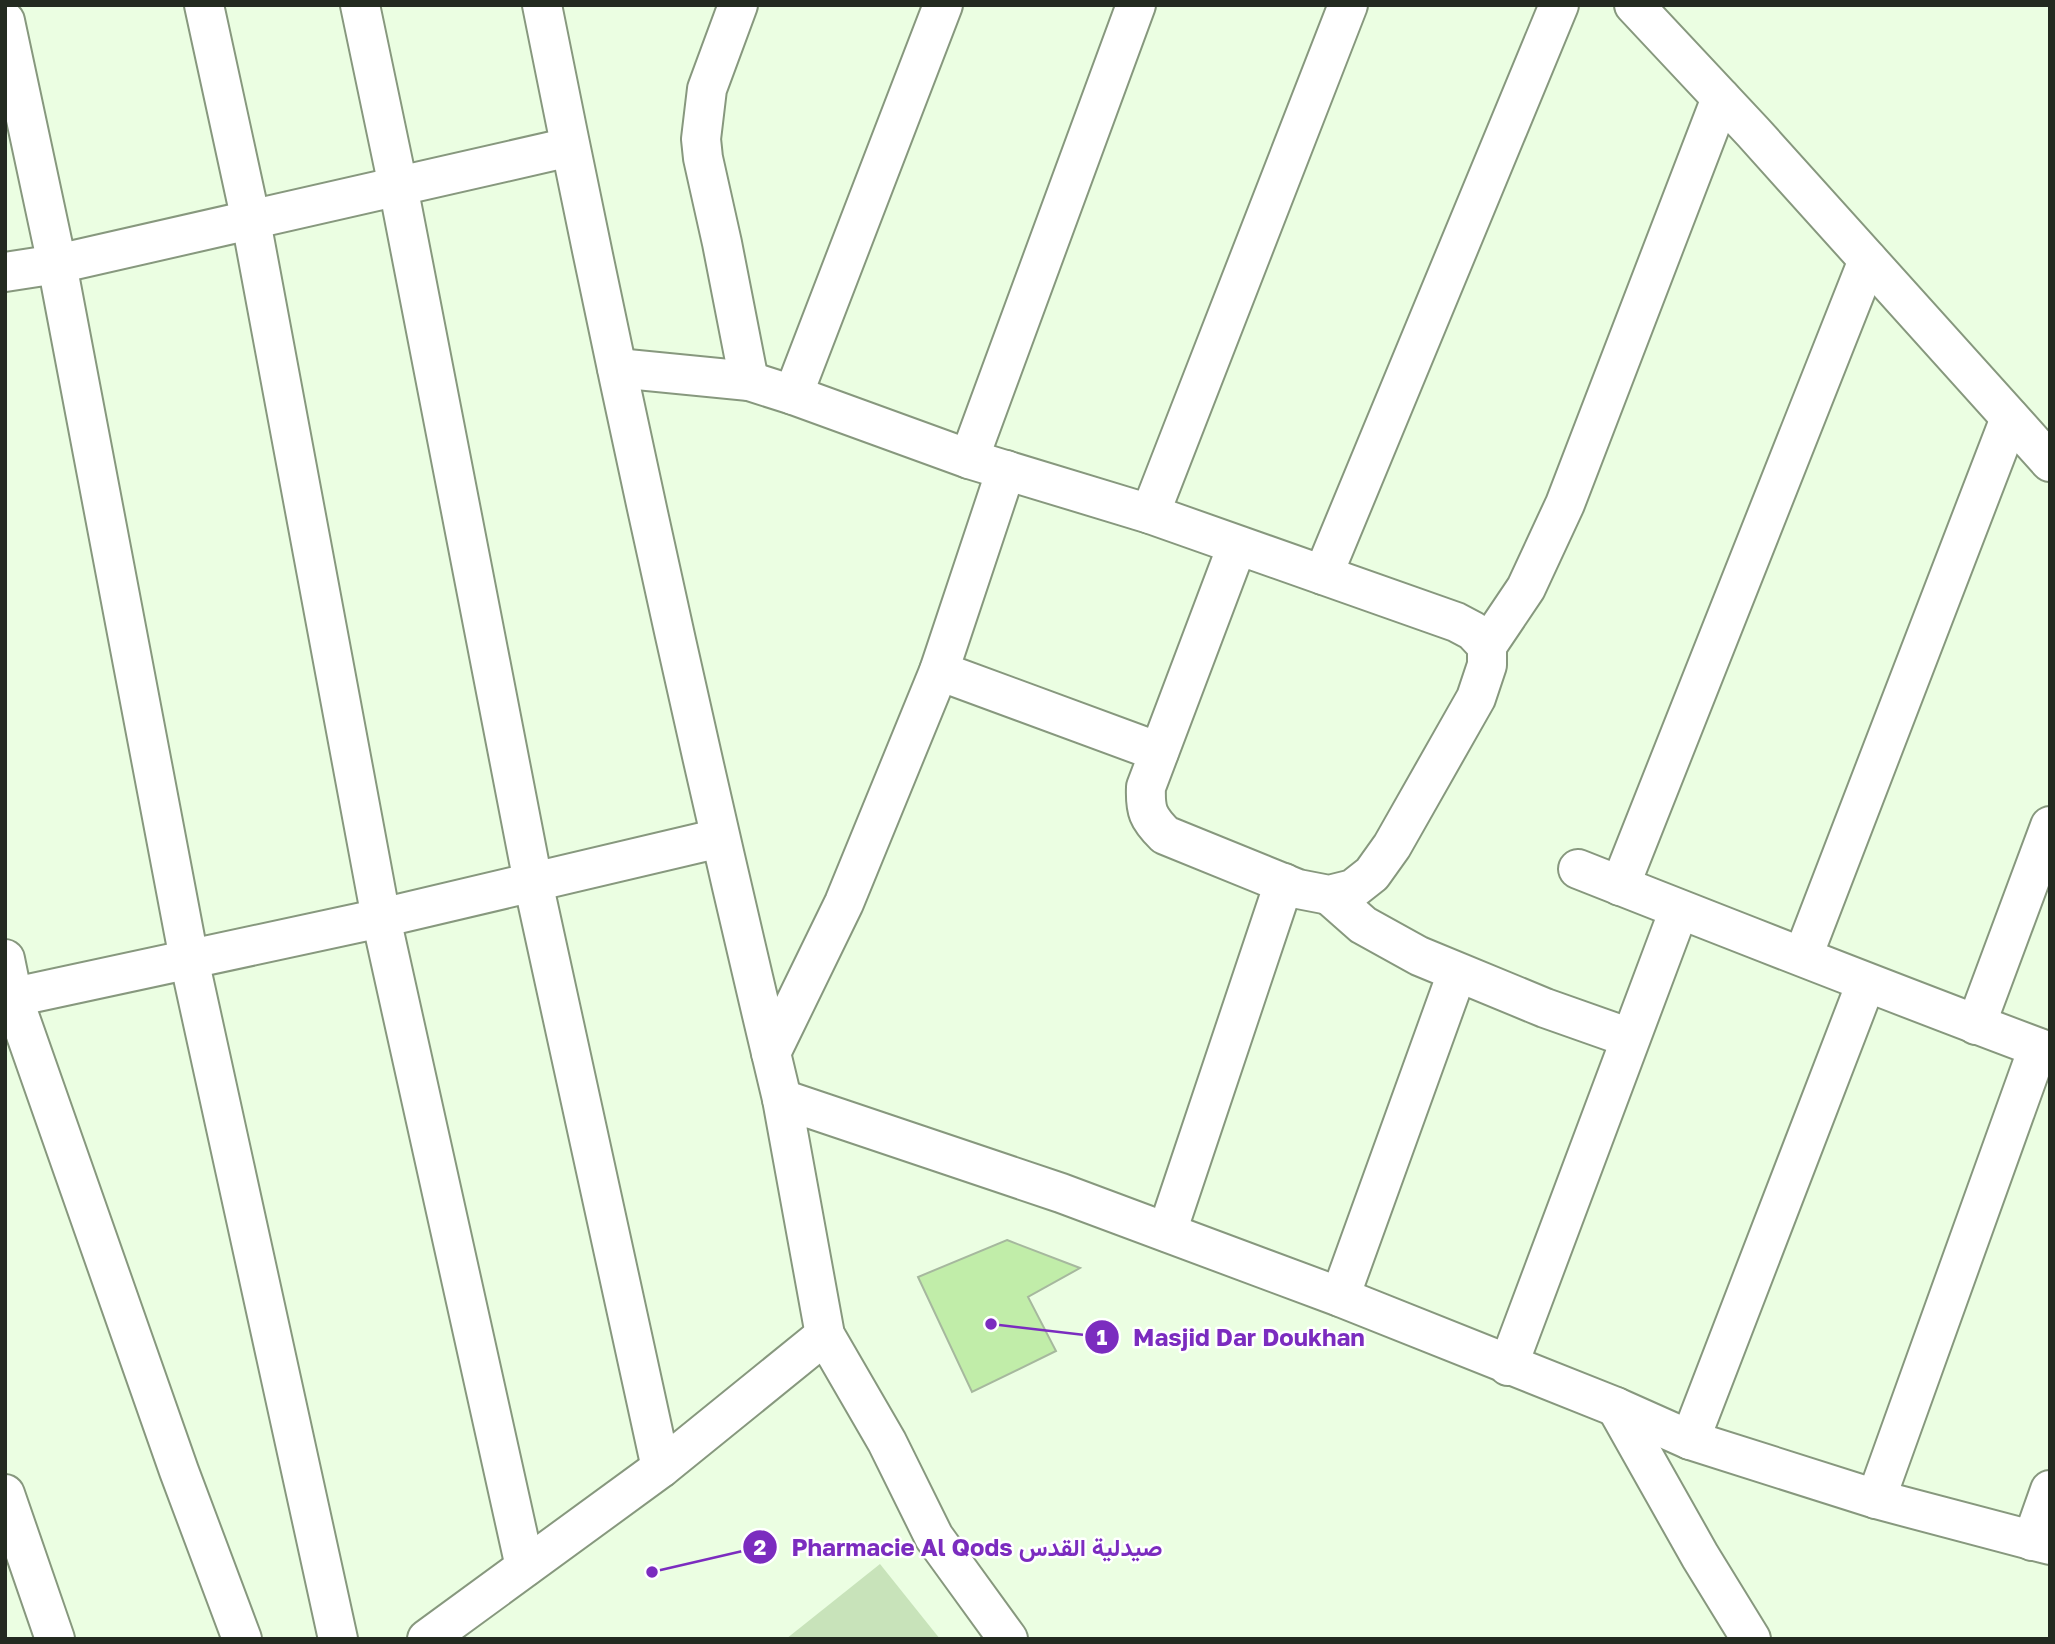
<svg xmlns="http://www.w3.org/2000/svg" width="2055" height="1644" viewBox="0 0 2055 1644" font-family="'Golos Text',Vazirmatn,sans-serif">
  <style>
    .green { fill: #c8e3ba }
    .building { fill: #c1eda9; stroke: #a6b89e; stroke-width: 2 }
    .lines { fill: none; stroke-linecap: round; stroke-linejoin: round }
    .minor-casing { stroke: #87987e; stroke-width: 42 }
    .minor { stroke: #fff; stroke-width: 38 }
    .leader { fill: none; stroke: #7b2cbf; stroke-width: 2.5 }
    .callout-dot { fill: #7b2cbf; stroke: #fff; stroke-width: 2.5 }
    .mark-label { font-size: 21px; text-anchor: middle; font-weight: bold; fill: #fff }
    .callout-label { font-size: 24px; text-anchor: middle; font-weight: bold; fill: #7b2cbf; stroke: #fff; stroke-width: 5; stroke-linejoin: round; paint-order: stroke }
  </style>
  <rect width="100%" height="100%" fill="#ebfee2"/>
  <polygon class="green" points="880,1564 940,1639 786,1639"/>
  <polygon class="building" points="1007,1240 1080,1268 1028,1297 1056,1351 972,1392 918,1277"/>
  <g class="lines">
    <defs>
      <g id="minor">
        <polyline points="204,5 251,221 381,918 525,1567"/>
        <polyline points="360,5 398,186 533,882 661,1468"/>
        <path d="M542 5C615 371 695 736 782 1099"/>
        <polyline points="738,5 707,89 701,139 703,158 722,243 749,381"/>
        <polyline points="1634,5 1753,132 2050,462"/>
        <polyline points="5,21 57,264 189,959 338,1639"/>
        <polyline points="5,272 57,264 570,147"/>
        <path d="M617 368 749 381 793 395 969 459 1150 514 1456 622 1473 631 1487 646V665L1476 698 1392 846 1372 874 1353 889 1329 895 1298 889 1165 835C1148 818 1145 811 1146 787L1237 546"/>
        <polyline points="793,395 943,5"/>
        <polyline points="969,459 1136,5"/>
        <polyline points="1150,514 1348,5"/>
        <polyline points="1323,575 1559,5"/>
        <polyline points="1487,646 1526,588 1565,504 1721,98"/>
        <polyline points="939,671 1159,752"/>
        <path d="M1578 869C1735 931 1892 993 2050 1052"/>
        <polyline points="1620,886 1868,260"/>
        <polyline points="1329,895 1363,925 1419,956 1545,1008 1630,1038"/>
        <polyline points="1803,956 2010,418"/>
        <polyline points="5,959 13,998 179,1471 242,1639"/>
        <polyline points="5,999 381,918 720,838"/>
        <polyline points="1976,1025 2050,826"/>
        <polyline points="771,1053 844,903 939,671 1006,470"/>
        <polyline points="1167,1232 1284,883"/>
        <polyline points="1340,1297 1457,973"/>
        <polyline points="1508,1366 1679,910"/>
        <polyline points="1616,1407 1700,1556 1751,1639"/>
        <polyline points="1690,1440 1866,983"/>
        <polyline points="5,1494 55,1639"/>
        <polyline points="1876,1499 2038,1048"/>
        <polyline points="2032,1541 2050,1490"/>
        <polyline points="427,1639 661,1468 825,1335"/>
        <polyline points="1008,1639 934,1537 887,1442 825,1335 782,1099 1061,1193 1340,1297 1616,1407 1690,1440 1876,1499 2050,1545"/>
      </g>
    </defs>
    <use href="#minor" class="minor-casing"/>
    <use href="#minor" class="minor"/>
  </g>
  <path class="leader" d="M991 1324L1102 1337M652 1572L760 1547"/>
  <g class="callout-dot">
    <circle cx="991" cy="1324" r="7"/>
    <circle cx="652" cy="1572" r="7"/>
    <circle cx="1102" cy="1337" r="18"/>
    <circle cx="760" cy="1547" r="18"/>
  </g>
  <g class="mark-label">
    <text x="1102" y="1345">1</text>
    <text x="760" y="1555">2</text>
  </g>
  <g class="callout-label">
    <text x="1249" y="1346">Masjid Dar Doukhan</text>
    <text x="977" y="1556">Pharmacie Al Qods صيدلية القدس</text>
  </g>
  <rect width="2055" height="1644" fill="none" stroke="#232a20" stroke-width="14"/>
</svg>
